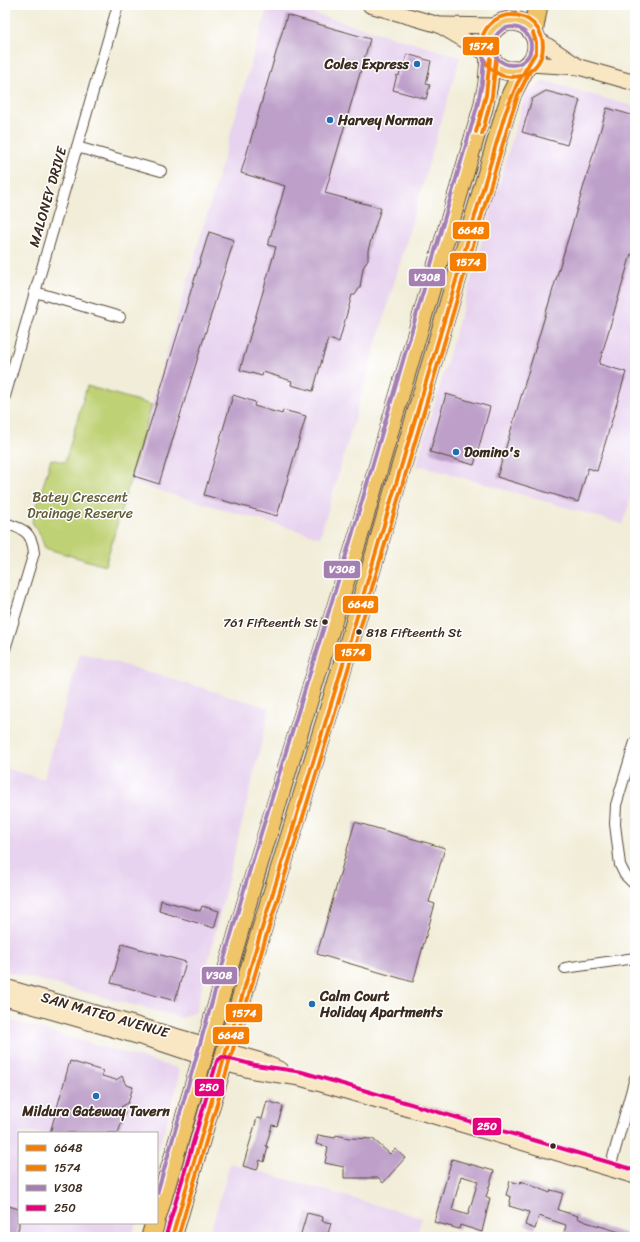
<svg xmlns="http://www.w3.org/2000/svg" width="640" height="1242" viewBox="0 0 640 1242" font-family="Sriracha,sans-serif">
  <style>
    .built { fill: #e7d2ef }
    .green { fill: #bfd174; stroke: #7d7e49 }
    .building { fill: #bd9fc9; fill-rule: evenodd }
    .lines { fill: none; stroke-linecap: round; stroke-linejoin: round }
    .street-casing { stroke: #56473a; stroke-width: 12 }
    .secondary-casing { stroke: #56473a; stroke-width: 17 }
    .highway-casing { stroke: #56473a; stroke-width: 21 }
    .street { stroke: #fff; stroke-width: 10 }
    .secondary { stroke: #f9e7c3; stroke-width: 15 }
    .highway { stroke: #f0c469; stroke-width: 19 }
    .bus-1-casing { stroke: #fff; stroke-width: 7 }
    .bus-2-casing { stroke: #fff; stroke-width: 7 }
    .bus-3-casing { stroke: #fff; stroke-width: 7 }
    .bus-4-casing { stroke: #fff; stroke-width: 7 }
    .bus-1 { stroke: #f57e02; stroke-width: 4 }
    .bus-2 { stroke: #f57e02; stroke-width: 4 }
    .bus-3 { stroke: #a57fb2; stroke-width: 4 }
    .bus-4 { stroke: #e5007d; stroke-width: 4 }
    .poi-dot { fill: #1f6fb2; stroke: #fff; stroke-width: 1.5 }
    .bus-dot { fill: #3b2a1e; stroke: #fff; stroke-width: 1.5 }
    .labels { text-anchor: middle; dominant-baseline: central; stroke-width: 3; stroke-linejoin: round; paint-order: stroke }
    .bus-label { font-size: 13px; fill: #3b2a1e; stroke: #fff; text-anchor: end }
    .poi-label { font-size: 14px; font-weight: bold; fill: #3b2a1e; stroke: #fff; text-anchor: start }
    .street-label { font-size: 14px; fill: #3b2a1e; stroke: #fff }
    .park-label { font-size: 14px; fill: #635c38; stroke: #fff }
    .line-badge { stroke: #fff; stroke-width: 1.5 }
    .badge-label { font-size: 11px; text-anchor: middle; font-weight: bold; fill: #fff }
  </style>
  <rect width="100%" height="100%" fill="#fff"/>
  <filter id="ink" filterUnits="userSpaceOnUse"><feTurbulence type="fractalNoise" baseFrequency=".025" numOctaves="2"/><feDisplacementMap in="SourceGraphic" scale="8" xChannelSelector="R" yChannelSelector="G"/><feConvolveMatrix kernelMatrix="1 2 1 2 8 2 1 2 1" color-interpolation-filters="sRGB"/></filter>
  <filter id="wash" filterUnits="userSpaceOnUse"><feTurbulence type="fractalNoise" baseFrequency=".012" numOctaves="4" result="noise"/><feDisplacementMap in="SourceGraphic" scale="16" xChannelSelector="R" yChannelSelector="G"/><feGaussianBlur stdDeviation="0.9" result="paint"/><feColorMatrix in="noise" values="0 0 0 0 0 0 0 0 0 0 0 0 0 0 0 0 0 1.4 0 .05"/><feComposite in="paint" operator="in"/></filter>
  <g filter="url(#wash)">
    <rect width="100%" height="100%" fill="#f1edd8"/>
    <g class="built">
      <polygon points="268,5 285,5 460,57 320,537 129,482"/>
      <polygon points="545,81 635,107 635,483 623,524 423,466 416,467 526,92"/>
      <polygon points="80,652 270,708 196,1011 182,1018 5,971 5,768 44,779"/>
      <polygon points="5,1019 177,1068 179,1073 177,1087 157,1155 157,1133 19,1133 19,1223 136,1223 132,1237 5,1237"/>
      <polygon points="230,1163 422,1218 416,1237 209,1237"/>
    </g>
    <polygon class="green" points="87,386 152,405 105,566 45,548 40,534 32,522 51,459 65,462"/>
    <g id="blocks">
      <g class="building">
        <polygon points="287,15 370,39 325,193 381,208 368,250 368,259 363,268 360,287 355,295 352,295 339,342 328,339 313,391 291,385 292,381 263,372 262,376 240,370 276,247 268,245 285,186 241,173"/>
        <polygon points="407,54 431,61 426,84 430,85 426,99 393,90 397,75 399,76 401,67 403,68"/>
        <polygon points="546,91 580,100 567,145 522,132 532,99"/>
        <polygon points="607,108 635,116 635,255 631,254 599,364 626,372 597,471 588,468 578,502 497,477"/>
        <polygon points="209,232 234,240 159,484 134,476"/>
        <polygon points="446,394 490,407 474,465 430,452"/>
        <polygon points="233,395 255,402 254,406 282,414 283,410 306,416 277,516 204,495"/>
        <polygon points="355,822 445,848 429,902 435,904 413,982 317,954"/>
        <polygon points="161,900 200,911 202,906 219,911 214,928 159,911"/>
        <polygon points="122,944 186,962 175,1001 111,983"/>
        <polygon points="70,1061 103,1071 102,1076 116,1080 122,1076 126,1085 133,1087 128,1103 121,1107 125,1113 118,1133 50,1133"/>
        <polygon points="267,1101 283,1106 277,1126 272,1125 266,1146 268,1147 264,1162 260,1160 257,1170 243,1166 257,1118 262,1119"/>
        <polygon points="318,1135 335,1138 336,1135 349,1138 373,1139 390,1154 395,1149 405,1158 383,1183 379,1178 344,1178 344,1167 325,1163 328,1147 316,1144"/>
        <path d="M452 1159 494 1171 486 1197 490 1198 482 1232 460 1225 459 1229 434 1222ZM461 1176 478 1181 468 1215 452 1210Z"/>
        <polygon points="510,1181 520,1184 521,1181 550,1193 551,1190 563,1193 558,1210 578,1216 577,1218 586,1222 630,1235 629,1237 563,1237 566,1225 539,1216 535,1229 525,1225 529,1212 509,1206 511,1197 506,1195"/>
        <polygon points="5,1205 19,1209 19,1226 16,1237 5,1237"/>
        <polygon points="307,1213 323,1217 322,1221 331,1223 327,1237 300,1237"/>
      </g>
    </g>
  </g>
  <g filter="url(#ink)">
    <use href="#blocks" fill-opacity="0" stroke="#56473a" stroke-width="1"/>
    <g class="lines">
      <defs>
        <g id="street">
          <polyline points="77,147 161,171"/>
          <polyline points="35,292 120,317"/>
          <polyline points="5,396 118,5"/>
          <path d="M5 523C24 529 32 532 34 553L5 649"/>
          <polyline points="635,742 616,805 615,824 620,865 625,875 635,885"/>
          <polyline points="565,968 635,958"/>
          <polyline points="610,1168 635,1078"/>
        </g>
        <g id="secondary">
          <polyline points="370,5 439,25 488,54"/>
          <polyline points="442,25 496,26"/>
          <polyline points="536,38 579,67"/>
          <polyline points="529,64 579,67 635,83"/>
          <polyline points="5,987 206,1045"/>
          <polyline points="5,998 151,1040 202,1057"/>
          <polyline points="226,1051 258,1060 281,1070"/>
          <polyline points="223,1063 254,1071 300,1078 434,1116 635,1176"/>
        </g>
        <g id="highway">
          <circle cx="512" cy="46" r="25"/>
          <polyline points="533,33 538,5"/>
          <polyline points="157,1216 254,878 359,534 483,108 488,84 490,58"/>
          <polyline points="151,1237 155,1223"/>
          <polyline points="172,1237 259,938 335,691 505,114 512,93 526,66"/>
        </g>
      </defs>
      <use href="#street" class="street-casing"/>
      <use href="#secondary" class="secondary-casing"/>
      <use href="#highway" class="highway-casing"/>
      <use href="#street" class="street"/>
      <use href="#secondary" class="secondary"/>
      <use href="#highway" class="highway"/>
      <defs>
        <g id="bus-1">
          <polyline points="476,132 486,95 490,58"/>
          <polyline points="172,1237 259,938 335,691 505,114 517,84 536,52 536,42 533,33"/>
        </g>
        <g id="bus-2">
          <circle cx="512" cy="46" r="31"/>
          <polyline points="482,134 492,96 496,59"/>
          <polyline points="178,1237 265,940 341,693 511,116 518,95 531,69"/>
        </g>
        <g id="bus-3">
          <circle cx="512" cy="46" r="19"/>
          <polyline points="157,1194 248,876 353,532 477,107 482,83 484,58"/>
        </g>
        <polyline id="bus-4" points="166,1235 217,1061 222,1057 255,1065 302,1072 635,1170"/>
      </defs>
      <use href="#bus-1" class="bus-1-casing"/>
      <use href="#bus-2" class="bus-2-casing"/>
      <use href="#bus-3" class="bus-3-casing"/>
      <use href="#bus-4" class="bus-4-casing"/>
      <use href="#bus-1" class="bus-1"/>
      <use href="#bus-2" class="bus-2"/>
      <use href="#bus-3" class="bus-3"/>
      <use href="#bus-4" class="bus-4"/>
    </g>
  </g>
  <g class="poi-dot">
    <circle cx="417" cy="64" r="4"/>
    <circle cx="330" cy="120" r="4"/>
    <circle cx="456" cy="452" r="4"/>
    <circle cx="312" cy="1004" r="4"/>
    <circle cx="96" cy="1096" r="4"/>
  </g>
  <g class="bus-dot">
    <circle cx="325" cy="622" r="3.5"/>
    <circle cx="359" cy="632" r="3.5"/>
    <circle cx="553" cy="1146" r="3.5"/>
  </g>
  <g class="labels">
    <g class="bus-label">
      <text x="318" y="622">761 Fifteenth St</text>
      <text x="366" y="632" text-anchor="start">818 Fifteenth St</text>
    </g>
    <g class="poi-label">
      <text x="409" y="64" text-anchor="end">Coles Express</text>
      <text x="338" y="120">Harvey Norman</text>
      <text x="464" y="452">Domino's</text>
      <text x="320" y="996">Calm Court<tspan x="320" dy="16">Holiday Apartments</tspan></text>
      <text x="96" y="1111" text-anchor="middle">Mildura Gateway Tavern</text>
    </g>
    <g class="street-label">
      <text transform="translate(48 197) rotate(-74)">MALONEY DRIVE</text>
      <text transform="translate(105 1015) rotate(16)">SAN MATEO AVENUE</text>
    </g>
    <g class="park-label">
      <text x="80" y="497">Batey Crescent<tspan x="80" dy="16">Drainage Reserve</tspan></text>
    </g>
  </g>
  <g class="line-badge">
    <rect x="462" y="36" width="38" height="20" rx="4" fill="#f57e02"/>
    <rect x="452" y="221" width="38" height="19" rx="4" fill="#f57e02"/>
    <rect x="449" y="252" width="38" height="20" rx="4" fill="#f57e02"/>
    <rect x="408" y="268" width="38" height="19" rx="4" fill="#a57fb2"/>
    <rect x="323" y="560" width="38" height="19" rx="4" fill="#a57fb2"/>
    <rect x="342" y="595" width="37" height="19" rx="4" fill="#f57e02"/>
    <rect x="334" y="643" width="38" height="19" rx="4" fill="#f57e02"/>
    <rect x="201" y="966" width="37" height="19" rx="4" fill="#a57fb2"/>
    <rect x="225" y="1003" width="38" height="20" rx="4" fill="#f57e02"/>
    <rect x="212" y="1026" width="38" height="19" rx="4" fill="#f57e02"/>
    <rect x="194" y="1078" width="31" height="19" rx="4" fill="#e5007d"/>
    <rect x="472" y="1117" width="30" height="19" rx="4" fill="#e5007d"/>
  </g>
  <g class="badge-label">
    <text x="481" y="50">1574</text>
    <text x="471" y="234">6648</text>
    <text x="468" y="266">1574</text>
    <text x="427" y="281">V308</text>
    <text x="342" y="573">V308</text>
    <text x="361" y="608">6648</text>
    <text x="353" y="656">1574</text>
    <text x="219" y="979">V308</text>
    <text x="244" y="1017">1574</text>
    <text x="231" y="1039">6648</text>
    <text x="209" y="1091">250</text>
    <text x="487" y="1130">250</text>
  </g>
  <rect width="640" height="1242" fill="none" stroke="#fff" stroke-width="20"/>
  <rect x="18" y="1132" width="140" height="92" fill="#ffffff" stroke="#b1aaa5"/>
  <rect x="26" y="1145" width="20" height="6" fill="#f57e02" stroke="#b1aaa5"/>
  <text x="54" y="1152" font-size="12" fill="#3b2a1e">6648</text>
  <rect x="26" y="1165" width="20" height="6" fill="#f57e02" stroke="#b1aaa5"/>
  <text x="54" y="1172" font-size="12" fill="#3b2a1e">1574</text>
  <rect x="26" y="1185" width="20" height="6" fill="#a57fb2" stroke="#b1aaa5"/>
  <text x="54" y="1192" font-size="12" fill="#3b2a1e">V308</text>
  <rect x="26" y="1205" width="20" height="6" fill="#e5007d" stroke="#b1aaa5"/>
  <text x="54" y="1212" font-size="12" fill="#3b2a1e">250</text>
</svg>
